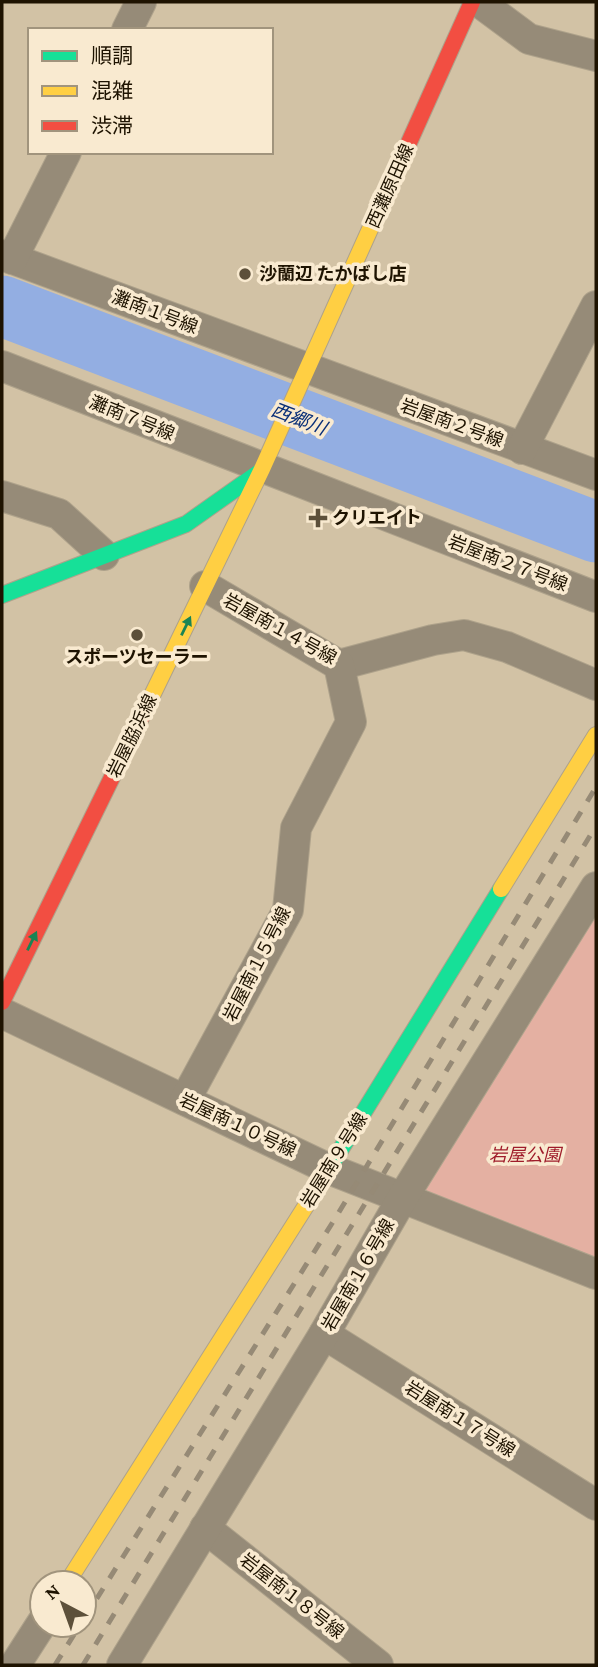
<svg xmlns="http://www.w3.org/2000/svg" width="598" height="1667" viewBox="0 0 598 1667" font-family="'Crimson Pro','Noto Sans JP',serif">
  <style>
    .green { fill: #e4b0a2 }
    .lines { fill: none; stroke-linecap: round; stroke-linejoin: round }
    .river { stroke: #93aee2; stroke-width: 61 }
    .street-casing { stroke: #aea28b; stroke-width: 32 }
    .fast-casing { stroke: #aea28b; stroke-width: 18 }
    .slow-casing { stroke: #aea28b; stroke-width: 18 }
    .jam-casing { stroke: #aea28b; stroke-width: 18 }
    .street { stroke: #968b78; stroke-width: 30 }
    .fast { stroke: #16e098; stroke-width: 16 }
    .slow { stroke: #ffcf43; stroke-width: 16 }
    .jam { stroke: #f24e42; stroke-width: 16 }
    .rail { stroke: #968a76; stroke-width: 5; stroke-dasharray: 12 12; stroke-linecap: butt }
    .oneway { fill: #1a8454 }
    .poi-dot { fill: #5d503a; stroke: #f9ead0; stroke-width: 2.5 }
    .labels { text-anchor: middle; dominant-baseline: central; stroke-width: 7; stroke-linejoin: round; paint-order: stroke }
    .street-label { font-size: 18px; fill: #1e1301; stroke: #f9ead0 }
    .poi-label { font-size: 18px; font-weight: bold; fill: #1e1301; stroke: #f9ead0; text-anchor: start }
    .park-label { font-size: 18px; font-style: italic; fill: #9f1c2a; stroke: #f9ead0 }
    .water-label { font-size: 19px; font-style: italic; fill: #092f78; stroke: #f9ead0 }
  </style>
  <rect width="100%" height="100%" fill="#d2c2a5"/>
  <polygon class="green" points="596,906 596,1259 420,1189"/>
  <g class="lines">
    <polyline class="river" points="2,306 596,532"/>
    <defs>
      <g id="street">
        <polyline points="479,2 529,39 596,56"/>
        <polyline points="127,30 141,2"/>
        <polyline points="2,255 596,475"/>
        <polyline points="12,259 66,152"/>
        <polyline points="2,366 596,597"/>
        <polyline points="522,449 596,306"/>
        <polyline points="2,496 59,514 104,555"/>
        <polyline points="205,586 339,665 433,640 464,635 507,647 596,685"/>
        <polyline points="2,1013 329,1169 596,1274"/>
        <polyline points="185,1100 288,910 296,828 351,722 339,665"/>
        <polyline points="324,1334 596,1505"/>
        <polyline points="205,1528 378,1665"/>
        <polyline points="15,1665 42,1623"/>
        <polyline points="122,1665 324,1334 403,1197 596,887"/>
      </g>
      <g id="fast">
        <polyline points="2,595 186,524 258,473"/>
        <polyline points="309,1201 501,889"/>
      </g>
      <g id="slow">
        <polyline points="143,714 262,469 398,167"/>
        <polyline points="501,889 596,735"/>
        <polyline points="67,1583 309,1201"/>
      </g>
      <g id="jam">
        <polyline points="398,167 472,2"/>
        <polyline points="2,1002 143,714"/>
      </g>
    </defs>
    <use href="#street" class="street-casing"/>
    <use href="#fast" class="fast-casing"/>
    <use href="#slow" class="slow-casing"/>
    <use href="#jam" class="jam-casing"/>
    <use href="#street" class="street"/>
    <use href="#fast" class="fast"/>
    <use href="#slow" class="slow"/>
    <use href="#jam" class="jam"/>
    <g class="rail">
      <polyline points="84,1619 336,1217 596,787"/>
      <polyline points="55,1665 80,1625"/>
      <polyline points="83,1665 596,826"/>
    </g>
  </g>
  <defs><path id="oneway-solid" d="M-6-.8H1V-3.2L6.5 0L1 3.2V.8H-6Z" transform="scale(1.75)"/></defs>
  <g class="oneway">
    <use href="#oneway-solid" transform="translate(186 626) rotate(-64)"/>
    <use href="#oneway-solid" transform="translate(32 941) rotate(-64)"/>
  </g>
  <g class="poi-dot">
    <circle cx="245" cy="274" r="7"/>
    <path d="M314.5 507.5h7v7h7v7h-7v7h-7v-7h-7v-7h7z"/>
    <circle cx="137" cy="635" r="7"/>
  </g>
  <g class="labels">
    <g class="street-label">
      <text transform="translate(390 186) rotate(-66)">西灘原田線</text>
      <text transform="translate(155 312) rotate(21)">灘南１号線</text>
      <text transform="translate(132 418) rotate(22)">灘南７号線</text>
      <text transform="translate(452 423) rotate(20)">岩屋南２号線</text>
      <text transform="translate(508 563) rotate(21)">岩屋南２７号線</text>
      <text transform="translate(280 629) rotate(29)">岩屋南１４号線</text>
      <text transform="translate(132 736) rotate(-64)">岩屋脇浜線</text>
      <text transform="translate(257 964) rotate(-63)">岩屋南１５号線</text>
      <text transform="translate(238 1125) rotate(25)">岩屋南１０号線</text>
      <text transform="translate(334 1160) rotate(-58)">岩屋南９号線</text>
      <text transform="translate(358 1275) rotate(-60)">岩屋南１６号線</text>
      <text transform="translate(460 1419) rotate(32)">岩屋南１７号線</text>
      <text transform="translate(292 1596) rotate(38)">岩屋南１８号線</text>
    </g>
    <g class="poi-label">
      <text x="259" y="274">沙蘭辺 たかばし店</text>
      <text x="332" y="518">クリエイト</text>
      <text x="137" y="657" text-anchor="middle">スポーツセーラー</text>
    </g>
    <g class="park-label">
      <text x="525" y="1155">岩屋公園</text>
    </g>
    <g class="water-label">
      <text transform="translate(299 419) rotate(21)">西郷川</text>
    </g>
  </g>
  <rect width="598" height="1667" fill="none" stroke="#1e1301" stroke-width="7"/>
  <rect x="28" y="28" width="245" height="126" fill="#f9ead0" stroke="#a1947d" stroke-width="2"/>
  <rect x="42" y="51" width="35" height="10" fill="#16e098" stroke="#a1947d" stroke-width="2"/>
  <text x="91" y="63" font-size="21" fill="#1e1301">順調</text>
  <rect x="42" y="86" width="35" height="10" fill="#ffcf43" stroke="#a1947d" stroke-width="2"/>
  <text x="91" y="98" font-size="21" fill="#1e1301">混雑</text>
  <rect x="42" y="121" width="35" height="10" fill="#f24e42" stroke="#a1947d" stroke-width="2"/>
  <text x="91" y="133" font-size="21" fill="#1e1301">渋滞</text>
  <g transform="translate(63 1604) rotate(319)"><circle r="33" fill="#f9ead0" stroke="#a1947d" stroke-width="2"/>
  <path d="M0-5L12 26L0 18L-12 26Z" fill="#5d503a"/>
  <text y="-10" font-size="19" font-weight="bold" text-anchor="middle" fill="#1e1301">N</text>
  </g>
</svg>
